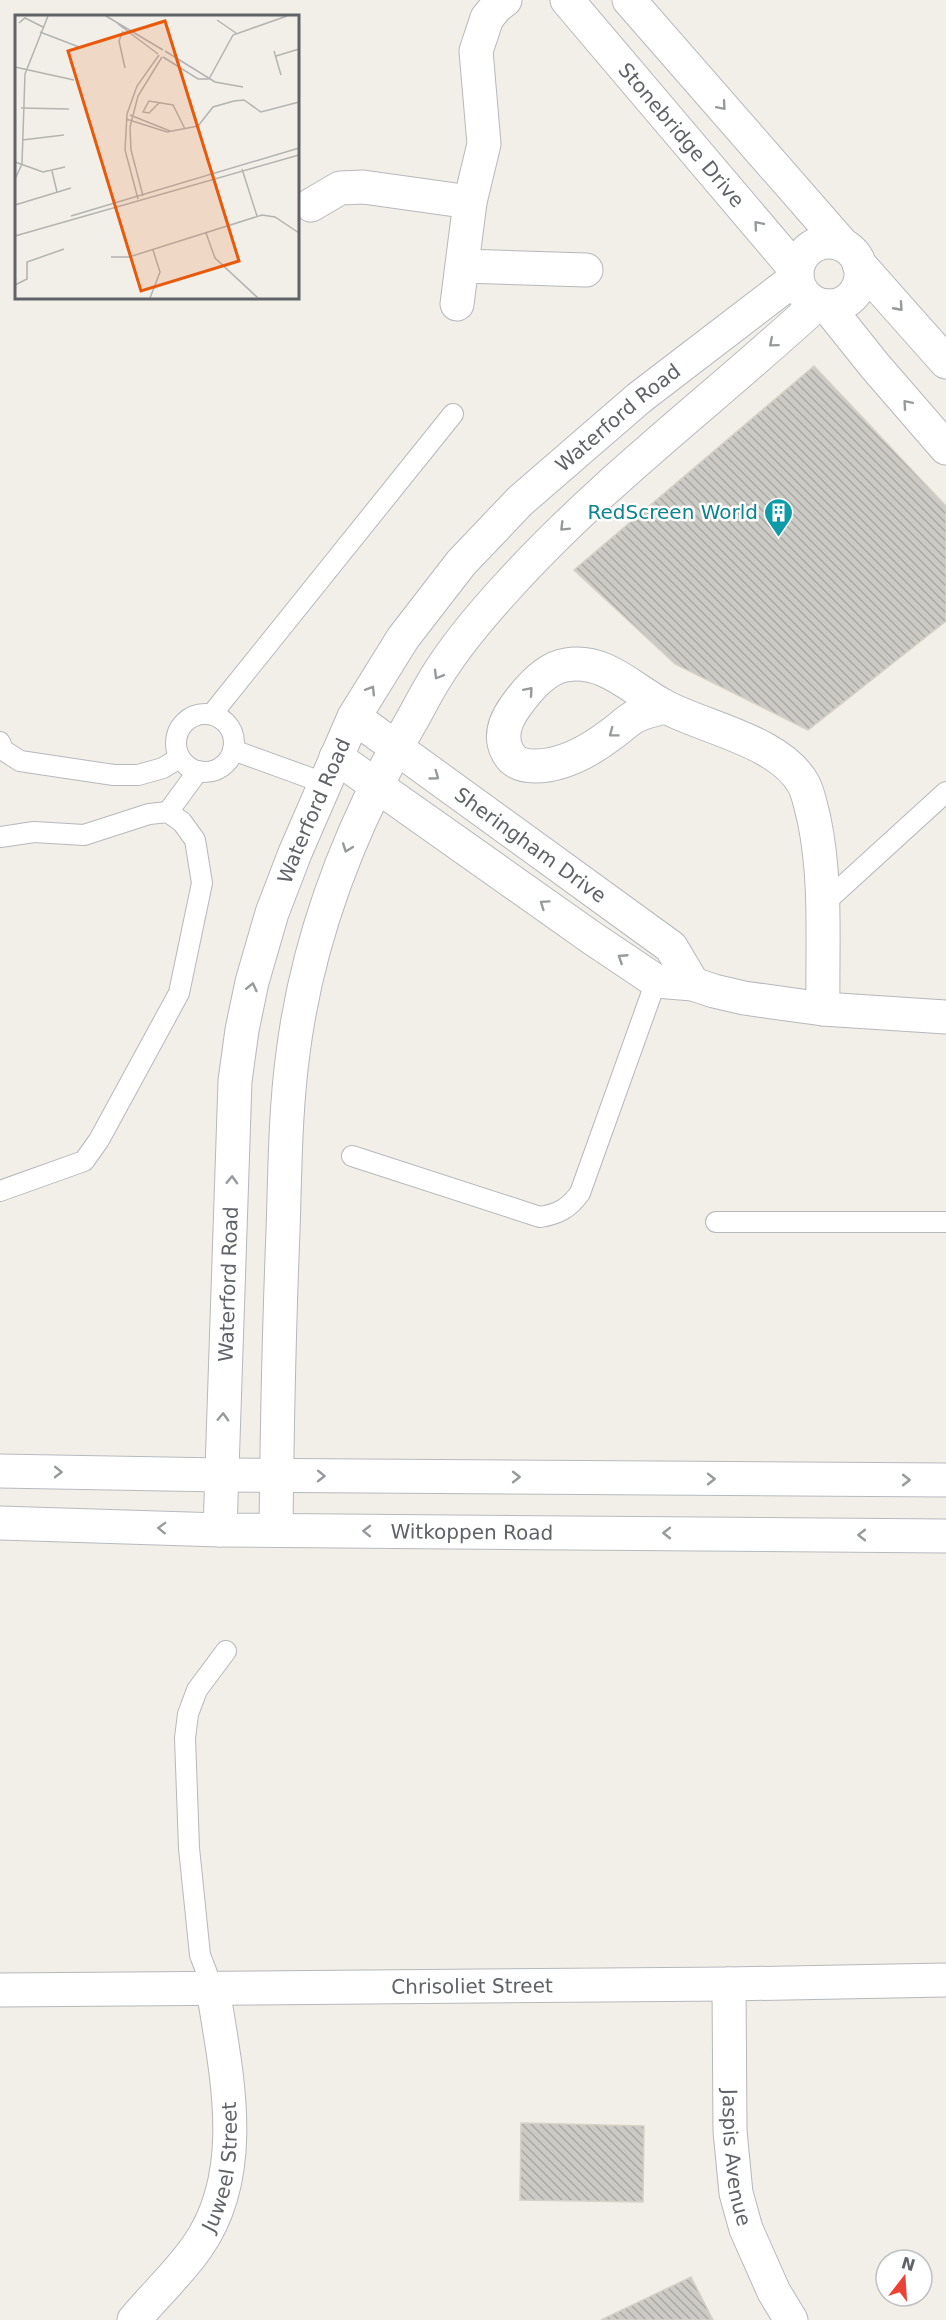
<svg xmlns="http://www.w3.org/2000/svg" width="946" height="2320" viewBox="0 0 946 2320" font-family="'DejaVu Sans',sans-serif">
  <style>
    .building { fill: url(#building-back-hatch); stroke: #d6d1c6; stroke-width: 1.5 }
    .lines { fill: none; stroke-linecap: round; stroke-linejoin: round }
    .service-casing { stroke: #b5b8bc; stroke-width: 22 }
    .minor-casing { stroke: #b5b8bc; stroke-width: 35 }
    .secondary-casing { stroke: #b6babf; stroke-width: 35 }
    .service { stroke: #fff; stroke-width: 20 }
    .minor { stroke: #fff; stroke-width: 33 }
    .secondary { stroke: #fff; stroke-width: 33 }
    .oneway { stroke: #979a9d }
    .labels { text-anchor: middle; dominant-baseline: central; stroke-width: 5; stroke-linejoin: round; paint-order: stroke }
    .street-label { font-size: 20px; fill: #5f6368; stroke: #fff }
    .culture-label { font-size: 20px; fill: #0d838f; stroke: #fff; text-anchor: end }
    .inset-road { fill: none; stroke: #b3b3b1; stroke-width: 1.5 }
    .view { fill: #e8590c; fill-opacity: 0.15; stroke: #e8590c; stroke-width: 3 }
    .inset-edge { fill: none; stroke: #5f6368; stroke-width: 3 }
  </style>
  <defs>
    <pattern id="building-back-hatch" width="6" height="6" patternUnits="userSpaceOnUse" patternTransform="scale(1.5)"><rect width="6" height="6" fill="#cccac5"/><path d="M-1 5l2 2M0 0l6 6M5-1l2 2" fill="none" stroke="#a9a8a4"/></pattern>
  </defs>
  <rect width="100%" height="100%" fill="#f1efe8"/>
  <g class="building">
    <polygon points="814,366 946,506 946,621 808,730 675,664 574,570"/>
    <polygon points="521,2123 644,2126 643,2202 520,2200"/>
    <polygon points="691,2277 713,2320 601,2320"/>
  </g>
  <g class="lines">
    <defs>
      <g id="service">
        <circle cx="205" cy="743" r="29"/>
        <polyline points="212,714 453,414"/>
        <polyline points="0,742 3,750 20,761 114,775 138,775 163,768 179,758"/>
        <polyline points="233,750 324,783"/>
        <polyline points="168,812 198,771"/>
        <polyline points="0,837 34,832 84,835 149,814 168,812 182,822 195,840 202,883 179,993 99,1140 84,1161 0,1191"/>
        <polyline points="822,905 946,792"/>
        <path d="M352 1156 540 1217C559 1214 569 1208 580 1193L656 981"/>
        <polyline points="716,1222 946,1222"/>
        <polyline points="213,1989 200,1955 189,1848 185,1738 188,1714 197,1690 226,1651"/>
      </g>
      <g id="minor">
        <path id="s1" d="M567 0 796 270"/>
        <polyline points="629,0 843,245"/>
        <polyline points="311,205 340,188 363,187 470,202"/>
        <circle cx="829" cy="274" r="32"/>
        <polyline points="859,264 946,362"/>
        <polyline points="462,266 586,270"/>
        <polyline points="457,304 470,202 484,144 476,51 487,18 497,6 505,0"/>
        <polyline points="827,306 875,366 946,448"/>
        <path d="M664 707C655 710 643 712 634 717 627 721 620 728 613 733 591 750 564 766 535 766 524 766 514 764 508 753 499 737 505 721 515 707 527 690 545 668 566 665 605 658 633 690 664 706 704 728 781 741 804 785 809 795 811 808 814 819 827 881 822 946 823 1009"/>
        <path id="s2" d="M354 717 671 947 693 984"/>
        <polyline points="336,757 592,938 656,981 693,984 714,991 744,998 823,1009 946,1017"/>
        <path id="s3" d="M220 1530 235 1081 242 1030 252 982 272 913 295 853 354 717 403 638 461 563 520 501 639 398 797 277"/>
        <path d="M276 1530C277 1430 279 1331 283 1231 285 1172 285 1112 293 1053 308 934 352 823 412 720 422 702 432 682 444 665 462 638 485 611 507 587 601 483 714 399 817 304"/>
        <path id="s4" d="M729 1984 730 2131 736 2193 746 2229 774 2292 791 2320"/>
        <path id="s5" d="M0 1990 729 1984 946 1980"/>
        <path id="s6" d="M134 2320C154 2296 179 2273 197 2247 250 2172 226 2072 213 1989"/>
      </g>
      <g id="secondary">
        <polyline points="0,1471 221,1475 946,1480"/>
        <path id="s7" d="M0 1523 220 1530 946 1536"/>
      </g>
    </defs>
    <use href="#service" class="service-casing"/>
    <use href="#minor" class="minor-casing"/>
    <use href="#secondary" class="secondary-casing"/>
    <use href="#service" class="service"/>
    <use href="#minor" class="minor"/>
    <use href="#secondary" class="secondary"/>
  </g>
  <defs><path id="oneway-chevron" d="M-2-3.5L2.5 0L-2 3.5" fill="none" stroke-width="1.6" stroke-linecap="round" stroke-linejoin="round" transform="scale(1.5)"/></defs>
  <g class="oneway">
    <use href="#oneway-chevron" transform="translate(722 106) rotate(49)"/>
    <use href="#oneway-chevron" transform="translate(758 225) rotate(-130)"/>
    <use href="#oneway-chevron" transform="translate(899 307) rotate(48)"/>
    <use href="#oneway-chevron" transform="translate(773 343) rotate(140)"/>
    <use href="#oneway-chevron" transform="translate(907 404) rotate(-131)"/>
    <use href="#oneway-chevron" transform="translate(564 527) rotate(135)"/>
    <use href="#oneway-chevron" transform="translate(438 675) rotate(120)"/>
    <use href="#oneway-chevron" transform="translate(371 690) rotate(-58)"/>
    <use href="#oneway-chevron" transform="translate(529 691) rotate(-49)"/>
    <use href="#oneway-chevron" transform="translate(613 733) rotate(143)"/>
    <use href="#oneway-chevron" transform="translate(435 776) rotate(36)"/>
    <use href="#oneway-chevron" transform="translate(347 848) rotate(110)"/>
    <use href="#oneway-chevron" transform="translate(544 904) rotate(-145)"/>
    <use href="#oneway-chevron" transform="translate(622 958) rotate(-147)"/>
    <use href="#oneway-chevron" transform="translate(252 987) rotate(-77)"/>
    <use href="#oneway-chevron" transform="translate(232 1180) rotate(-88)"/>
    <use href="#oneway-chevron" transform="translate(223 1417) rotate(-88)"/>
    <use href="#oneway-chevron" transform="translate(58 1472) rotate(1)"/>
    <use href="#oneway-chevron" transform="translate(321 1476) rotate(1)"/>
    <use href="#oneway-chevron" transform="translate(516 1477)"/>
    <use href="#oneway-chevron" transform="translate(711 1479)"/>
    <use href="#oneway-chevron" transform="translate(906 1480)"/>
    <use href="#oneway-chevron" transform="translate(162 1528) rotate(-178)"/>
    <use href="#oneway-chevron" transform="translate(367 1531) rotate(-179)"/>
    <use href="#oneway-chevron" transform="translate(667 1533) rotate(-180)"/>
    <use href="#oneway-chevron" transform="translate(862 1535) rotate(-180)"/>
  </g>
  <defs>
    <symbol id="building-pin" viewBox="-11 -11 22 30"><path d="M0 17L-7.5 6A9.5 9.5 0 1 1 7.5 6Z" fill="#0f9aa8" stroke="#fff"/><path d="M-4-6H4V6H1V3H-1V6H-4ZM-2.5-4.3h1.7v1.8h-1.7ZM.8-4.3h1.7v1.8H.8ZM-2.5-1h1.7V.8h-1.7ZM.8-1h1.7V.8H.8Z" fill="#fff"/></symbol>
  </defs>
  <g fill-rule="evenodd">
    <use href="#building-pin" x="762" y="496" width="33" height="45"/>
  </g>
  <g class="labels">
    <g class="street-label">
      <text stroke="none"><textPath href="#s1" startOffset="177">Stonebridge Drive</textPath></text>
      <text stroke="none"><textPath href="#s3" startOffset="1236">Waterford Road</textPath></text>
      <text stroke="none"><textPath href="#s3" startOffset="732">Waterford Road</textPath></text>
      <text stroke="none"><textPath href="#s2" startOffset="218">Sheringham Drive</textPath></text>
      <text stroke="none"><textPath href="#s3" startOffset="246">Waterford Road</textPath></text>
      <text stroke="none"><textPath href="#s7" startOffset="472">Witkoppen Road</textPath></text>
      <text stroke="none"><textPath href="#s5" startOffset="472">Chrisoliet Street</textPath></text>
      <text stroke="none"><textPath href="#s4" startOffset="174">Jaspis Avenue</textPath></text>
      <text stroke="none"><textPath href="#s6" startOffset="182">Juweel Street</textPath></text>
    </g>
    <g class="culture-label">
      <text x="758" y="512">RedScreen World</text>
    </g>
  </g>
  <g transform="translate(15 15)">
    <rect width="284" height="284" fill="#f1efe8"/>
    <path class="inset-road" d="M91 1 148 35M202 5 221 18M4 8 10 3 28 12M103 9 143 39M108 16 104 26 110 53M25 17 64 32M150 36 200 67 228 72M259 36 266 60M261 41 284 34M148 42 183 64H194M0 52 59 65M194 64 218 20 272 1M144 88 134 98 128 97 134 86 158 90 170 114M6 93 54 94M115 100 155 116M111 104 152 117 183 111 198 92 219 86 229 85 246 97 284 87M7 125 49 120M0 147 28 157 50 152M227 154 242 201M37 156 42 177M0 164 7 149 10 59 33 1M128 181 116 135 115 112 123 81 147 42M123 184 110 135 112 99 122 71 144 40M0 190 56 173M56 201 284 133M191 218 200 243 243 283M0 221 284 140M96 242H114L247 200 260 202 284 218M0 270 12 264V247L49 234M135 283 145 257 138 235"/>
    <path class="view" d="M150 6 224 246 126 276 53 36Z"/>
    <rect width="284" height="284" class="inset-edge"/>
  </g>
  <g transform="translate(904 2278) rotate(17)"><circle r="28" fill="#ffffff" stroke="#bfc1c3" stroke-width="1.5"/>
  <path d="M0-4.5L10 22L0 15L-10 22Z" fill="#ea4335"/>
  <text y="-9" font-size="16" font-weight="bold" text-anchor="middle" fill="#5f6368">N</text>
  </g>
</svg>
